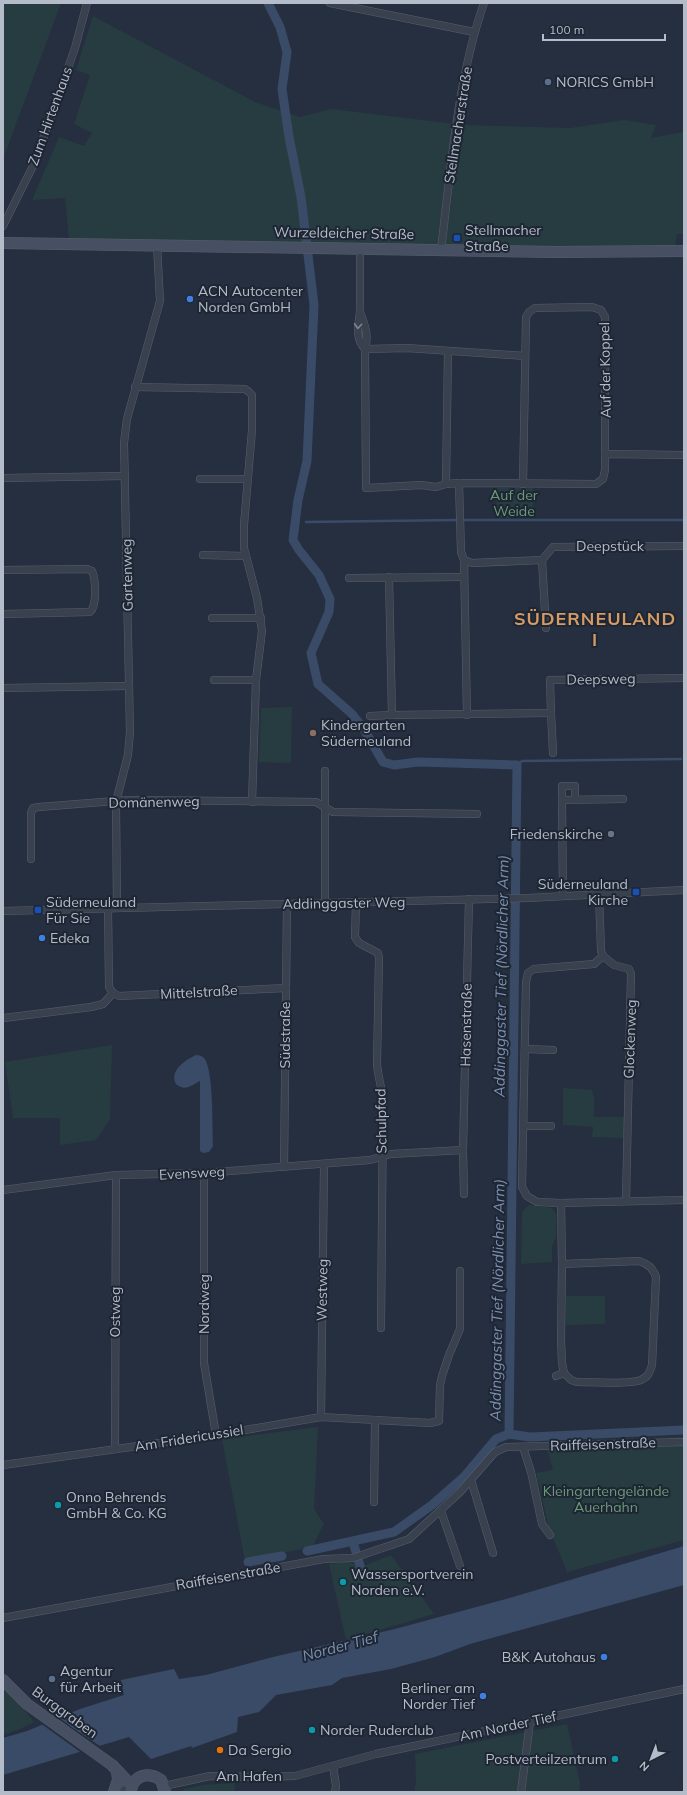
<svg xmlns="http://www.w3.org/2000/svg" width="687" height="1795" viewBox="0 0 687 1795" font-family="Mulish,sans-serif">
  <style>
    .green { fill: #273c40 }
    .water { fill: #3a4b68 }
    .pier { fill: #252f3f }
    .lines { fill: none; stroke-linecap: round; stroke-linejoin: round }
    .stream { stroke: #3a4b68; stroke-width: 2.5 }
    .canal { stroke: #3a4b68; stroke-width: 9 }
    .minor-casing { stroke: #575f6c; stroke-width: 8 }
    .tertiary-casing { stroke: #575f6c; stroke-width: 10 }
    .secondary-casing { stroke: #575f6c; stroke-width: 12 }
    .minor { stroke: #39414f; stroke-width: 7 }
    .tertiary { stroke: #39414f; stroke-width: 9 }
    .secondary { stroke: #475062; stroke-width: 11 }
    .oneway { stroke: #7d8592 }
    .service-dot { fill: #5c6f8a; stroke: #1e2634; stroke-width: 1.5 }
    .transit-dot { fill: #1a4fb4; stroke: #1e2634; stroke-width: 1.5 }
    .shop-dot { fill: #3f7fe0; stroke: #1e2634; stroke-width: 1.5 }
    .education-dot { fill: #8d6e63; stroke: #1e2634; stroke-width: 1.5 }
    .worship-dot { fill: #6b7280; stroke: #1e2634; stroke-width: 1.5 }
    .culture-dot { fill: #0f9aa8; stroke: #1e2634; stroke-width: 1.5 }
    .food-dot { fill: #e8710a; stroke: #1e2634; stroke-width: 1.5 }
    .labels { text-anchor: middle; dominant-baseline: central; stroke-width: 4; stroke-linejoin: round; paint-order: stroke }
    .poi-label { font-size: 14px; fill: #b5bcc9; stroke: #1e2634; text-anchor: start }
    .street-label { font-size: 14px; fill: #b5bcc9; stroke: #1e2634 }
    .park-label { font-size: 14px; fill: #6c9a79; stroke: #1e2634 }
    .water-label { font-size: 15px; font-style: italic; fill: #7c90b1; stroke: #1e2634 }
    .district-label { font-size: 18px; font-weight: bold; letter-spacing: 1px; fill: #d59b65; stroke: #1e2634 }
  </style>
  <rect width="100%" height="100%" fill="#252f3f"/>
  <g class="green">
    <polygon points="3,3 61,3 3,159"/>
    <polygon points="93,16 255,102 300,117 331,109 463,125 570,128 624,120 656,125 651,138 684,132 684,234 677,234 675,246 599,248 403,244 295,244 69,239 65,198 32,200 59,137 84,146 92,133 74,124 90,75 76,70"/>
    <polygon points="496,488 533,488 533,517 497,518"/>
    <polygon points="292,707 291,763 259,762 261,708"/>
    <polygon points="112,1045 110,1119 96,1140 60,1145 60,1118 13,1118 5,1062"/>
    <polygon points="563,1088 592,1090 594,1099 594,1117 625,1117 624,1138 592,1137 593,1127 563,1125"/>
    <polygon points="529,1205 547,1207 553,1209 556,1214 556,1237 552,1247 552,1262 521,1264 522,1212"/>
    <polygon points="566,1296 605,1296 605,1324 566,1325"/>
    <polygon points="318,1427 314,1509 324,1524 312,1547 245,1561 222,1439"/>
    <polygon points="684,1437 684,1540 567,1572 549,1528 536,1473 553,1470 548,1452 548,1441"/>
    <polygon points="391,1555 434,1614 346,1640 329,1564 347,1562 366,1565"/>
    <polygon points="3,1689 23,1708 34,1722 20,1729 3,1735"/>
    <polygon points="567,1724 580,1784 579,1792 414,1792 416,1782 415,1754"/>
    <polygon points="235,1783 234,1792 183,1792 184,1789 204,1785"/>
  </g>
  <g class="water">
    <path d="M196 1055C199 1055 202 1056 204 1058 214 1070 212 1129 213 1146L209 1152 203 1153 200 1151V1081C192 1085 185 1092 176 1084 169 1071 185 1060 196 1055Z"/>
    <polygon points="684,1546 684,1585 470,1644 435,1657 391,1669 342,1678 332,1685 276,1695 259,1712 238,1717 237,1732 192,1748 191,1746 151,1759 129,1737 3,1775 3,1738 27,1731 80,1709 124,1695 121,1680 174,1669 179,1679 206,1675 273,1657 395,1629 506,1599"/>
  </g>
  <polygon class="pier" points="57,1716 73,1728 100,1746 83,1754 40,1723"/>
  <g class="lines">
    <g class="stream">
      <polyline points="464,520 684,520"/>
      <polyline points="306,522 456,520"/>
      <polyline points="517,765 522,761 681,759"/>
    </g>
    <g class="canal">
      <polyline points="268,3 280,27 287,52 282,89 289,137 301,197 314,305 307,461 298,500 293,540 299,550 319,575 330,599 329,612 311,653 318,684 352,714 365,731 383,762 394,765 418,762 517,765 509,1434 530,1437 684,1430"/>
      <polyline points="353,1542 361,1569"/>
      <polyline points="307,1551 394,1532 432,1505 464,1477 496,1439 509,1434"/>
      <polyline points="248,1562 282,1556"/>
    </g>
    <defs>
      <g id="minor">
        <polyline points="330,3 474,32"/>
        <polyline points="3,226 35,162 75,48 87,3"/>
        <polyline points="360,248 360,312"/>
        <path d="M441 250C451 168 457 81 484 3"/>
        <path d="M365 349C355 338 358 326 360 312 365 325 369 335 365 349L366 488 421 485 436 487 446 484 459 483 596 484 603 479 605 470V454L684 455"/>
        <polyline points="365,349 407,348 525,356"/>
        <polyline points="135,387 245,389 249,392 252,395 252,430 244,525 244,548 257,598 262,631 256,680 252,802"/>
        <polyline points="3,478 125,476"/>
        <polyline points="200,479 248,479"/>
        <polyline points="459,483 461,552 464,560 472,563 542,560 553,547 684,546"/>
        <polyline points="446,484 448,351"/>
        <polyline points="523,484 526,317 529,312 535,308 592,307 601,310 605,317 605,454"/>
        <polyline points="203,555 246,556"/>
        <polyline points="464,560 467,715"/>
        <polyline points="542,560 546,628"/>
        <path d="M3 570 87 569 92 571C96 580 97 606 90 612L3 614"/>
        <polyline points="349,578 464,577"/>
        <polyline points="212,618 261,618"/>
        <polyline points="214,680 256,680"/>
        <polyline points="3,688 129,686"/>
        <polyline points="551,713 553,753"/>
        <polyline points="392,715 551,713 550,680 684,678"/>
        <polyline points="370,716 392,715 389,577"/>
        <polyline points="325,771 325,904"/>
        <polyline points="562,800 562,786 575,786 575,800"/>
        <polyline points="31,859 31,813 33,808 39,807 128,800 316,802 333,812 477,814"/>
        <polyline points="599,894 601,951 603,956 614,965 629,969 631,974 626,1201"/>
        <polyline points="563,896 562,800 623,799"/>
        <path d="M356 903 355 937 359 943 378 953 379 958 377 1064C378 1077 382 1088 383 1101L381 1328"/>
        <polyline points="108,908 109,987 113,993"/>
        <polyline points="117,908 116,802 128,755 130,732 124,443 127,419 160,301 157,245"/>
        <polyline points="3,911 528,898 684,890"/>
        <polyline points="603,956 594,964 534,969 528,973 526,982 522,1187 527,1196 537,1202 561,1203 684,1200"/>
        <polyline points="4,1018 91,1007 103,1004 113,993 119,996 286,988"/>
        <polyline points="525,1049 553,1050"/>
        <polyline points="524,1126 551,1126"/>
        <polyline points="284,1167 287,904"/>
        <polyline points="204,1173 204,1363 216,1435"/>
        <polyline points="3,1190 116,1175 204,1173 370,1160 391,1154 463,1150"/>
        <polyline points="464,1194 463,1150 469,899"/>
        <path d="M561 1203 562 1264 639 1261C648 1264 653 1268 656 1277L652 1365C650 1372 648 1377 641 1380 628 1385 592 1382 577 1382L571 1380 564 1373"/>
        <polyline points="556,1376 564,1373 562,1363 561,1340 562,1264"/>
        <polyline points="321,1417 324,1164"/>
        <polyline points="523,1447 531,1472 542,1524 550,1535"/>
        <polyline points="115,1449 116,1175"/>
        <polyline points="3,1465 216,1435 321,1417 430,1423 439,1421 440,1385 442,1376 449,1355 460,1329 460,1271"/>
        <polyline points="471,1480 493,1553"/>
        <polyline points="374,1502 375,1420"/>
        <polyline points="441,1511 460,1566"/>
        <polyline points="3,1618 324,1559 353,1558 409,1539 460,1492 495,1452 506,1447 684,1442"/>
        <polyline points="333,1766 336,1786 335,1792"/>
        <polyline points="164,1786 210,1776 261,1777 295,1776 376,1754 684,1689"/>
        <polyline points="521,1792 530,1722"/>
      </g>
      <polyline id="tertiary" points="122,1792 131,1788"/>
      <g id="secondary">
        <polyline points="3,243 555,252 684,251"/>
        <polyline points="3,1680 27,1704 112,1765 132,1786"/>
        <polyline points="114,1792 118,1780 117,1771"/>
        <path d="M131 1792C132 1775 149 1771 161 1780L165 1792"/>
      </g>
    </defs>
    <use href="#minor" class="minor-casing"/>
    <use href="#tertiary" class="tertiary-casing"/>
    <use href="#secondary" class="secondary-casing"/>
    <use href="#minor" class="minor"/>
    <use href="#tertiary" class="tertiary"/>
    <use href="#secondary" class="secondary"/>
  </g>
  <defs><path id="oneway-chevron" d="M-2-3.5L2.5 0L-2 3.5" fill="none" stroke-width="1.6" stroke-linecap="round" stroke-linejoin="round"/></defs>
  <use class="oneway" href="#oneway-chevron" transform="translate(358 326) rotate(94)"/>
  <g class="service-dot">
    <circle cx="548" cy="82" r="4"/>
    <circle cx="52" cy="1679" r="4"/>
  </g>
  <g class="transit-dot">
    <rect x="453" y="234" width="8" height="8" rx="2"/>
    <rect x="632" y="888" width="8" height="8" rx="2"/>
    <rect x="34" y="906" width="8" height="8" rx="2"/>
  </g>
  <g class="shop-dot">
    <circle cx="190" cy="299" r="4"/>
    <circle cx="42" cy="938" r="4"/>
    <circle cx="604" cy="1657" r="4"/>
    <circle cx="483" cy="1696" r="4"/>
  </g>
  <circle class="education-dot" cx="313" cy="733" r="4"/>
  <circle class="worship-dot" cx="611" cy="834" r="4"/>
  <g class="culture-dot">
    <circle cx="58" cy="1505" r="4"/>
    <circle cx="343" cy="1582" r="4"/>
    <circle cx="312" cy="1730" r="4"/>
    <circle cx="615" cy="1759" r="4"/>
  </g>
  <circle class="food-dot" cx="220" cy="1750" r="4"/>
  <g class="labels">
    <g class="poi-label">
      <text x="556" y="82">NORICS GmbH</text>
      <text x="465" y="230">Stellmacher<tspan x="465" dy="16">Straße</tspan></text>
      <text x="198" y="291">ACN Autocenter<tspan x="198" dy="16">Norden GmbH</tspan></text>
      <text x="321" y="725">Kindergarten<tspan x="321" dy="16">Süderneuland</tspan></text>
      <text x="603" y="834" text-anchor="end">Friedenskirche</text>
      <text x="628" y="884" text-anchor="end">Süderneuland<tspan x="628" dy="16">Kirche</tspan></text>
      <text x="46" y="902">Süderneuland<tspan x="46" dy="16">Für Sie</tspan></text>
      <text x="50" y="938">Edeka</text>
      <text x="66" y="1497">Onno Behrends<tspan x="66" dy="16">GmbH &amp; Co. KG</tspan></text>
      <text x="351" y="1574">Wassersportverein<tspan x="351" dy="16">Norden e.V.</tspan></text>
      <text x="596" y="1657" text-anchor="end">B&amp;K Autohaus</text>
      <text x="60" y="1671">Agentur<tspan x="60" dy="16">für Arbeit</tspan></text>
      <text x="475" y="1688" text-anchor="end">Berliner am<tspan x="475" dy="16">Norder Tief</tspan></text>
      <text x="320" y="1730">Norder Ruderclub</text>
      <text x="228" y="1750">Da Sergio</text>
      <text x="607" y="1759" text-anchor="end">Postverteilzentrum</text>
    </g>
    <g class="street-label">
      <text transform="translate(50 116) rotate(-70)">Zum Hirtenhaus</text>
      <text transform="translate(458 125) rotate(-81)">Stellmacherstraße</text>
      <text transform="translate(344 233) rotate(1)">Wurzeldeicher Straße</text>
      <text transform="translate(605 370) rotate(-91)">Auf der Koppel</text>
      <text x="610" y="546">Deepstück</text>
      <text transform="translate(127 575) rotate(-91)">Gartenweg</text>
      <text transform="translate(601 679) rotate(-1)">Deepsweg</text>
      <text transform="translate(154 802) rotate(-1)">Domänenweg</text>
      <text transform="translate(344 903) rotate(-1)">Addinggaster Weg</text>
      <text transform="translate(199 992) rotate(-3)">Mittelstraße</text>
      <text transform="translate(466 1025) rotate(-89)">Hasenstraße</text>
      <text transform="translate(285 1035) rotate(-90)">Südstraße</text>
      <text transform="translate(630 1039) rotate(-88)">Glockenweg</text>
      <text transform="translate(381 1121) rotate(-91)">Schulpfad</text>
      <text transform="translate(192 1173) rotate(-3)">Evensweg</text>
      <text transform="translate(322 1290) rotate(-89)">Westweg</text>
      <text transform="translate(204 1304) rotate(-90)">Nordweg</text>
      <text transform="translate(115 1312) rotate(-90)">Ostweg</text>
      <text transform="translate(189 1438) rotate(-9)">Am Fridericussiel</text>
      <text transform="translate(603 1444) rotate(-2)">Raiffeisenstraße</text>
      <text transform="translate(228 1576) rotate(-10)">Raiffeisenstraße</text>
      <text transform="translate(65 1712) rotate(36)">Burggraben</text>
      <text transform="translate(508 1726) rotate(-12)">Am Norder Tief</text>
      <text x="249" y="1776">Am Hafen</text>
    </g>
    <g class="park-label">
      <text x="514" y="495">Auf der<tspan x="514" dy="16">Weide</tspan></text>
      <text x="606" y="1491">Kleingartengelände<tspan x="606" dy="16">Auerhahn</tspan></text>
    </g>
    <g class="water-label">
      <text transform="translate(501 976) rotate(-89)">Addinggaster Tief (Nördlicher Arm)</text>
      <text transform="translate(497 1300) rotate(-89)">Addinggaster Tief (Nördlicher Arm)</text>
      <text transform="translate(340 1646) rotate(-15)">Norder Tief</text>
    </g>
    <g class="district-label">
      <text x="595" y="618">SÜDERNEULAND<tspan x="595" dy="21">I</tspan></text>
    </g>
  </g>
  <rect width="687" height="1795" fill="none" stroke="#b5bcc9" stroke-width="8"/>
  <g transform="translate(651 1759) rotate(222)" stroke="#1e2634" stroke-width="3" paint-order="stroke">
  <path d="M0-3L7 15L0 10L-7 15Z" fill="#b5bcc9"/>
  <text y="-6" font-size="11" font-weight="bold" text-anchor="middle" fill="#b5bcc9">N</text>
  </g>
  <path d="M543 34v6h122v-6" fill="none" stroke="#b5bcc9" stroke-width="2"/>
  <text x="549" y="34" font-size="12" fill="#b5bcc9" stroke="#1e2634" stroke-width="3" paint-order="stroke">100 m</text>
</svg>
